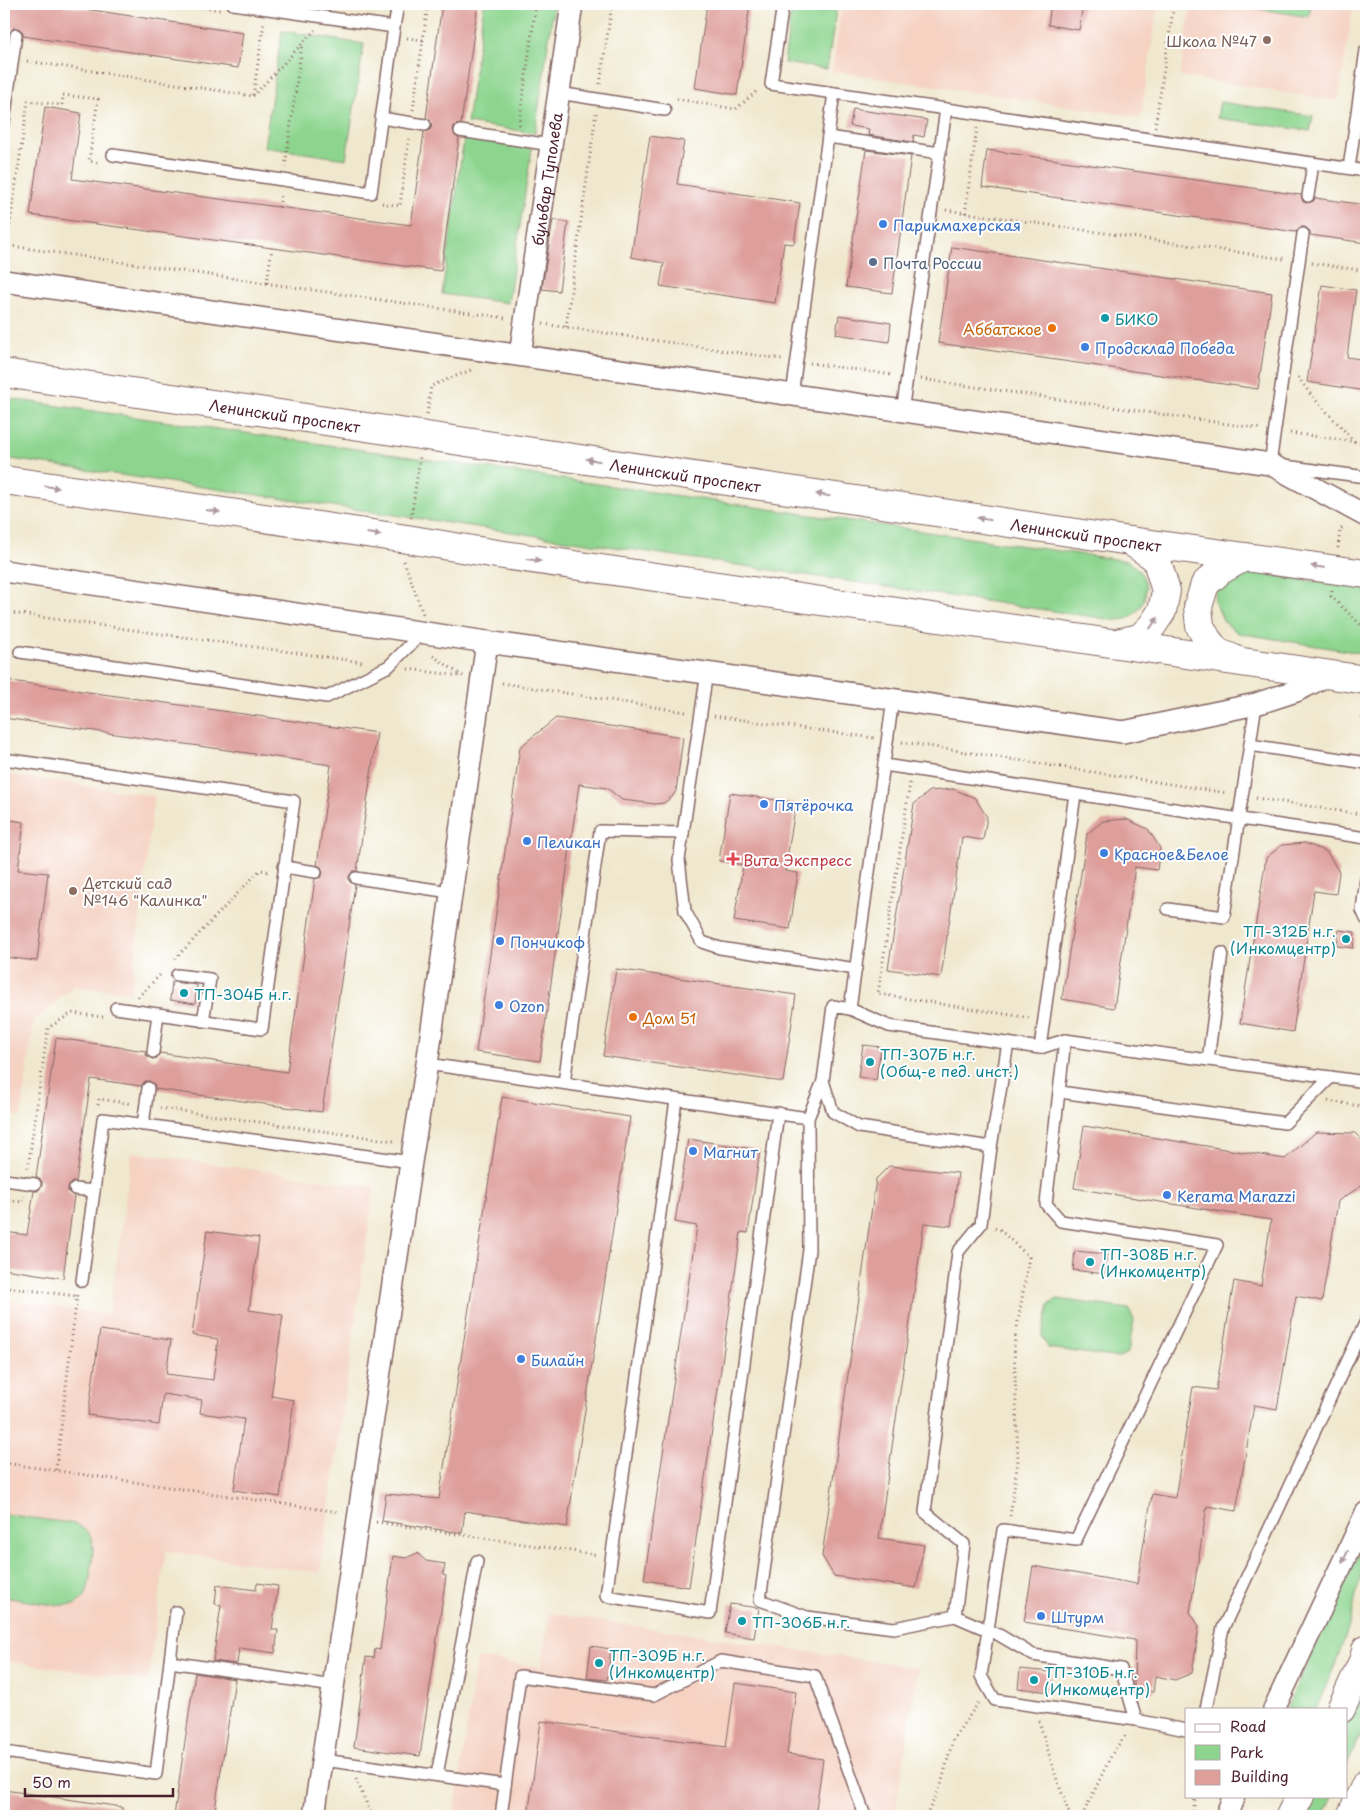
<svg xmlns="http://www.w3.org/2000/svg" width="1370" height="1820" viewBox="0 0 1370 1820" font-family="'Playpen Sans',sans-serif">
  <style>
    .built { fill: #f5d2c2 }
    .green { fill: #8dd58f; stroke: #6c7a5d }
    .building { fill: #de9f9b }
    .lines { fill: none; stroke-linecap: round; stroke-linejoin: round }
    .service-casing { stroke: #846564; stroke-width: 14 }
    .minor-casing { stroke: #846564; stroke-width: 24 }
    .secondary-casing { stroke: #846564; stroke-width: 30 }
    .primary-casing { stroke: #846564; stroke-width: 30 }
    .path { stroke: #846564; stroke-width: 3; stroke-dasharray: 1 4; stroke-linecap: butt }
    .service { stroke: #fff; stroke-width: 11 }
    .minor { stroke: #fff; stroke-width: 21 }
    .secondary { stroke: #fff; stroke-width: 28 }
    .primary { stroke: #fff; stroke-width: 28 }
    .oneway { fill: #ae9aa0 }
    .education-dot { fill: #8d6e63; stroke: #fff; stroke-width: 2 }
    .shop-dot { fill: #3f7fe0; stroke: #fff; stroke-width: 2 }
    .service-dot { fill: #5c6f8a; stroke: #fff; stroke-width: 2 }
    .culture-dot { fill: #0f9aa8; stroke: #fff; stroke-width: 2 }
    .food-dot { fill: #e8710a; stroke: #fff; stroke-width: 2 }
    .health-dot { fill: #e0444e; stroke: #fff; stroke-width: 2 }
    .labels { text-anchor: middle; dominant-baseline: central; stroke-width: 4; stroke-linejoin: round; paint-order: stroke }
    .education-label { font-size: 15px; fill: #785e54; stroke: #fff; text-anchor: end }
    .street-label { font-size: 15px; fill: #4a1f2b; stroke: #fff }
    .shop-label { font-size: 15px; fill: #366cbe; stroke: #fff; text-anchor: start }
    .service-label { font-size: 15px; fill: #4e5e75; stroke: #fff; text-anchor: start }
    .culture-label { font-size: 15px; fill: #0d838f; stroke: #fff; text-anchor: start }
    .food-label { font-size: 15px; fill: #c56008; stroke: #fff; text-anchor: end }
    .health-label { font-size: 15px; fill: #be3a42; stroke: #fff; text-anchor: start }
  </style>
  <rect width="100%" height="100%" fill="#fff"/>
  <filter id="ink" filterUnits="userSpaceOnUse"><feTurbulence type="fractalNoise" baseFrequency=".02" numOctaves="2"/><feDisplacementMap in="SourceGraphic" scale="10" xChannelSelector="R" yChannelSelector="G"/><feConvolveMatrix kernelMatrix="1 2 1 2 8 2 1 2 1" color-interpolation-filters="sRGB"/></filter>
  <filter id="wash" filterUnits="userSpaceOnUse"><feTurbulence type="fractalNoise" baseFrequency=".0096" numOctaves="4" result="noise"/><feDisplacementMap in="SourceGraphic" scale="20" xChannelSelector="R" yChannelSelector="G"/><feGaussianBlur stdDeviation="1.12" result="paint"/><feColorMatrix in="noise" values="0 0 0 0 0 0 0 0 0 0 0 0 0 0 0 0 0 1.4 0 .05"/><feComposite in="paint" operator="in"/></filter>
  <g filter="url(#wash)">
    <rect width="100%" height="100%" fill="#f0e8ce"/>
    <g class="built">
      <polygon points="842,4 1158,4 1141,117 832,71"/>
      <polygon points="1191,4 1354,4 1338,101 1180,76"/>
      <polygon points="4,774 154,796 131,992 73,986 34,1021 21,1117 4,1114"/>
      <polygon points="132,1152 374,1187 320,1573 166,1551 148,1681 4,1661 4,1299 109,1315"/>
      <polygon points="549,1613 918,1668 895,1816 454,1816 477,1658 541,1667"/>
    </g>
    <g class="green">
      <polygon points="484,4 554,4 535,133 467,123"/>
      <polygon points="792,4 837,4 827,69 784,63"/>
      <polygon points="1229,4 1311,4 1309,17"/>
      <polygon points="282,31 364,44 346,159 264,147"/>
      <polygon points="1220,102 1313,116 1310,131 1217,118"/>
      <polygon points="464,137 532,148 508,303 442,294"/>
      <path d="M4 398 1128 561C1132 564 1137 568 1140 572 1152 587 1144 612 1126 619 1122 620 1118 620 1114 620L4 458Z"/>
      <polygon points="1242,571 1366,589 1366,654 1238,633 1224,622 1214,600 1220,579"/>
      <polygon points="1057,1299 1129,1309 1134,1320 1128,1352 1119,1358 1048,1348 1042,1336 1049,1305"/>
      <path d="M4 1514 76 1524C82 1528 90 1532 92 1540 95 1549 90 1588 85 1596 84 1599 78 1602 76 1604 65 1609 18 1599 4 1597Z"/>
      <polygon points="1366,1538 1366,1550 1350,1624 1335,1665 1316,1709 1286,1709"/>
      <polygon points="1366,1679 1366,1724 1346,1766 1346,1724"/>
      <polygon points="1313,1796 1332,1796 1323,1816 1303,1816"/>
    </g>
    <g id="blocks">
      <g class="building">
        <polygon points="4,4 52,4 243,33 238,68 23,36 23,32 18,28 13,28 9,34 4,33"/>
        <polygon points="442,4 478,4 461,124 454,126 453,130 455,136 459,138 441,271 30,215 45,107 81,113 72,179 411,225 424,132 430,130 432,126 430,120 426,118"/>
        <polygon points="707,4 750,4 737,95 695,88"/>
        <polygon points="1051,4 1083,4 1079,30 1048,25"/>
        <polygon points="853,109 927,120 924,137 914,135 913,142 868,135 869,129 850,126"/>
        <polygon points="650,136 684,141 677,184 800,203 794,244 784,243 775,303 660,286 664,263 631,257"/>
        <polygon points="866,150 911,156 892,293 846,287"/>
        <polygon points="987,150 1301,195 1303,202 1307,203 1314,201 1315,198 1366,205 1366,243 1310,235 1310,231 1305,227 1300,227 1296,232 982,187"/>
        <polygon points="553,220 568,222 559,291 542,289"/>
        <polygon points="952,247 1272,293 1258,389 938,343"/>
        <polygon points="1322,285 1356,290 1347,357 1366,360 1366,391 1307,382"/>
        <polygon points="839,315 891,323 889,342 836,334"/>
        <polygon points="4,680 377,733 357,871 353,871 349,876 349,881 355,885 322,1112 155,1089 155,1085 149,1081 145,1081 141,1086 91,1079 76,1182 72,1182 68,1188 68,1192 74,1196 63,1278 4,1269 4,1232 27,1235 34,1191 38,1191 42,1185 42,1181 36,1177 56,1038 146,1051 146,1055 152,1059 156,1059 160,1053 287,1072 315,879 321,877 323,873 321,867 317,865 331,765 4,718"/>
        <polygon points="556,718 683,737 676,791 672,797 664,803 655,804 622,800 607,788 579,784 540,1061 476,1052 520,747"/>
        <polygon points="953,789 975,798 987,817 983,840 962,837 941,977 888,969 914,804 930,791"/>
        <polygon points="730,793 796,803 785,871 798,873 790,929 734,921 743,865 719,861"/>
        <polygon points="4,819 24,822 18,870 48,873 37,961 4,957 7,917 4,916"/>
        <polygon points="1126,819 1148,829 1160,848 1157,870 1135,867 1114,1008 1062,999 1087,834 1103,821"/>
        <polygon points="1305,843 1327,852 1339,872 1336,894 1314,891 1293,1032 1240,1023 1266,858 1282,845"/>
        <polygon points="1339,930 1355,932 1353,948 1337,946"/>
        <polygon points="616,969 796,995 783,1082 603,1056"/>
        <polygon points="172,982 197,985 195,1004 170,1000"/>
        <polygon points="863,1045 881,1047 876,1080 858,1077"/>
        <polygon points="502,1097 630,1117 567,1527 465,1511 462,1533 382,1521 386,1494 439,1499"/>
        <polygon points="1084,1126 1285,1159 1316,1132 1355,1133 1366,1144 1366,1183 1338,1201 1322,1301 1296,1296 1277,1409 1254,1405 1236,1511 1207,1506 1190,1612 1199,1626 1192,1673 1175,1680 1155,1676 1153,1692 1135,1690 1134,1685 1135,1640 1024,1622 1033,1566 1137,1584 1152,1494 1175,1498 1193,1387 1216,1390 1234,1281 1261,1286 1271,1220 1074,1188"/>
        <polygon points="688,1139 760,1150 748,1233 741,1232 689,1587 644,1580 697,1226 675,1222"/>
        <polygon points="889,1166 958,1173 951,1226 924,1223 879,1538 924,1545 916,1588 834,1576 822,1556 876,1179"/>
        <polygon points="207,1231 259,1238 249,1310 283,1315 271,1396 294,1400 280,1497 234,1490 244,1419 200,1413 202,1400 163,1394 159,1425 88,1415 100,1330 171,1340 166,1374 213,1380 218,1339 192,1335"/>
        <polygon points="1075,1251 1107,1254 1105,1274 1073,1270"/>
        <polygon points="417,1553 426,1561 445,1564 443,1575 446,1576 420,1756 354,1747 366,1657 374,1658 375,1649 380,1650 393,1556 406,1558"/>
        <polygon points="257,1583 278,1586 272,1630 278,1630 275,1653 239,1648 237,1664 213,1661 221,1605 215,1604 217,1585 256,1590"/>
        <polygon points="730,1604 759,1608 754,1638 725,1633"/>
        <polygon points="591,1646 611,1649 607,1680 587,1678"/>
        <polygon points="1020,1669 1051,1672 1049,1692 1018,1688"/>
        <polygon points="195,1673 235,1679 214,1816 174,1816"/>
        <polygon points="735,1683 796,1692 787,1754 823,1759 815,1816 528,1816 541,1721 726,1747"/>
        <polygon points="4,1790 122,1807 122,1816 4,1816"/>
      </g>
    </g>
  </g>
  <g filter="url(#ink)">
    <use href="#blocks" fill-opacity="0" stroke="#846564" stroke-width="1"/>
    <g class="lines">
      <defs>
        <g id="service">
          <polyline points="783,4 771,84 946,109 902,412"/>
          <polyline points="394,27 398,4"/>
          <polyline points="559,93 665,110"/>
          <polyline points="946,109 1366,171"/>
          <polyline points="381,118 425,125"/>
          <polyline points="4,121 16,35"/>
          <polyline points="460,131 551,145"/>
          <polyline points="828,137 940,153"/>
          <polyline points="113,155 371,193 394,27 233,4"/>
          <polyline points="1349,168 1366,50"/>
          <polyline points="1308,196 1313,163"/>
          <polyline points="1303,234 1270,464 1366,477"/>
          <polyline points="792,395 834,93"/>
          <polyline points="20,652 327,697 389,666 423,632"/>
          <polyline points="1250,745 1366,763"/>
          <polyline points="4,759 294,801 262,1029 116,1008"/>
          <polyline points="884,765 1366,838"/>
          <polyline points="683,833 679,860 685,911 702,942 720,948 856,969"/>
          <polyline points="284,867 316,872"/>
          <polyline points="356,878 450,892"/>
          <polyline points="1366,879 1362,910 1366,919"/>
          <polyline points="1168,909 1224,917 1256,704"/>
          <polyline points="177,975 210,979 203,1021"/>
          <polyline points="850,1009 893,699"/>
          <polyline points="1065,1040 1046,1204 1061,1221 1217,1245 1076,1540 1003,1530 981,1676 995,1700 1136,1720 1186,1730"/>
          <polyline points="1008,1043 991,1147 981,1224 958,1252 925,1512 964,1544 955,1616 999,1635 1033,1655 1121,1669 1136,1720"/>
          <polyline points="1040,1048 1075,794"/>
          <polyline points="153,1052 158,1014"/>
          <polyline points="1208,1060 1222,953"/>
          <polyline points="427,1064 808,1118"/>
          <polyline points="823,1081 833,1112 859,1127 991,1147"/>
          <polyline points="564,1083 600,831 683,833 707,672"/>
          <polyline points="1060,1092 1285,1123 1331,1077"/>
          <polyline points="676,1100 606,1596 710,1613 778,1113"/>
          <polyline points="143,1125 148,1088"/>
          <polyline points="4,1180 35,1184"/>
          <polyline points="75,1189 94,1191 103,1119 411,1162"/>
          <polyline points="82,1281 94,1191"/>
          <polyline points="955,1616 894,1628 807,1617 760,1600 809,1250 808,1118 823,1081 833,1006 850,1009 889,1026 1040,1048 1065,1040 1366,1082"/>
          <polyline points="170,1662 333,1686"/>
          <polyline points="1206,1709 1223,1628 1366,1321"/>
          <polyline points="4,1752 156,1774 176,1612"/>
          <polyline points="323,1760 505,1785"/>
          <polyline points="437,1775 477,1561"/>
          <polyline points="501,1816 520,1676 654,1695 721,1661 815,1676 865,1816"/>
        </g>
        <g id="minor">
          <polyline points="4,281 1270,464 1366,516"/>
          <path id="s1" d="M520 355 572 4"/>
          <polyline points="4,571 487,642 1123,732 1256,704 1296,691 1330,674"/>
          <polyline points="1274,1709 1366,1513"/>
          <polyline points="314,1816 411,1162 427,1064 487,642"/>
          <polyline points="1226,1816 1234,1796"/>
        </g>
        <g id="secondary">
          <path id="s2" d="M4 373 1130 541 1366 574"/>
          <polyline points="4,480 407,539 497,554 1366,680"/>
          <polyline points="1117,643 1140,638 1152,626 1162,611 1166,591 1156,558 1130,541"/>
          <polyline points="1234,659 1217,652 1207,639 1200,626 1198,607 1205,584 1221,570 1244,557"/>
        </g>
        <g id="primary">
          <polyline points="1341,1709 1364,1659 1366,1650"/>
          <polyline points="1290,1816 1300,1796"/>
          <polyline points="1351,1816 1366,1784"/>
        </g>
      </defs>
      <use href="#service" class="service-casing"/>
      <use href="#minor" class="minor-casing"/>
      <use href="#secondary" class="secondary-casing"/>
      <use href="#primary" class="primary-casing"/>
      <g class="path">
        <polyline points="179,4 221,10"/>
        <polyline points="407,38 423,40"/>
        <polyline points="27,61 253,96 264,23"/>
        <polyline points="600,84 612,4"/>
        <polyline points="253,96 315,30"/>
        <polyline points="677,99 736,109 758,90"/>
        <polyline points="413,110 428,4"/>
        <polyline points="519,125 536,4"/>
        <polyline points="1155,127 1174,4"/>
        <polyline points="285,167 302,44"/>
        <polyline points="382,203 400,206 409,138"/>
        <polyline points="279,207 281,195"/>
        <polyline points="946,210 1284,259"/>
        <polyline points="965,213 977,128"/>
        <polyline points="4,245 505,318"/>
        <polyline points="7,245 28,101 62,105 63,95 98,99 89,161 101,163"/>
        <polyline points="1312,263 1366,271"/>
        <polyline points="267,283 272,248"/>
        <polyline points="543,324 782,359"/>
        <polyline points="566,327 596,113"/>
        <polyline points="810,363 893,375"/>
        <polyline points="1298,377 1311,395 1355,442"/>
        <polyline points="921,379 1262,429"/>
        <polyline points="427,414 431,386 471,370"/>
        <polyline points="1290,433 1366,443"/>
        <polyline points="411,518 420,457"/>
        <polyline points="1338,548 1340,530 1344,526"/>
        <polyline points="404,561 423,614"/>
        <polyline points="1332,591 1331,596 1366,630"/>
        <polyline points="4,612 362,662"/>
        <polyline points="433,656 463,676"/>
        <polyline points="408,669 461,676"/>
        <polyline points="502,683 686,712"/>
        <polyline points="1365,703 1362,719 1366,720"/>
        <polyline points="714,716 874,738"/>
        <polyline points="902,742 1227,793"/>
        <polyline points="910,783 878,994 1030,1018"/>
        <polyline points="1256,798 1366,815"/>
        <polyline points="175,959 260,870 271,872"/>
        <polyline points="138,997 162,973"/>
        <polyline points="1328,1101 1366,1107"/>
        <polyline points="98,1105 99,1099 132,1104"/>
        <polyline points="160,1108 394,1141"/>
        <polyline points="28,1168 48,1028 72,1013 103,1017"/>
        <polyline points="4,1200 23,1202 24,1196"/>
        <polyline points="995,1228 1000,1230 1029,1257 1014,1345 1018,1460 1010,1516"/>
        <polyline points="4,1287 76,1296"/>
        <polyline points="4,1463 339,1512"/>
        <polyline points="56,1470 77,1295"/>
        <polyline points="376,1522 598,1555"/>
        <polyline points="1039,1721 1054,1771 1070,1816"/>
        <polyline points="356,1779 372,1816"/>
        <polyline points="926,1816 941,1785 953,1739 979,1702"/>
        <polyline points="1082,1816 1112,1754 1127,1733"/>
        <polyline points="1193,1816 1195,1796"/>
      </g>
      <use href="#service" class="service"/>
      <use href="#minor" class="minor"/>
      <use href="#secondary" class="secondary"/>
      <use href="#primary" class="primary"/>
    </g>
    <defs><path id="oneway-solid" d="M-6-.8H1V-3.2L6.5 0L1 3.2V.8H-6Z" transform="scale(1.25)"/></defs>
    <g class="oneway">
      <use href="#oneway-solid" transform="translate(593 460) rotate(-171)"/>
      <use href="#oneway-solid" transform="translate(52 487) rotate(8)"/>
      <use href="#oneway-solid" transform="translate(823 495) rotate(-171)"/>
      <use href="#oneway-solid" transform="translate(213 511) rotate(8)"/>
      <use href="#oneway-solid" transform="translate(984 519) rotate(-171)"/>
      <use href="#oneway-solid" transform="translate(374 534) rotate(8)"/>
      <use href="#oneway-solid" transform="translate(534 560) rotate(8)"/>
      <use href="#oneway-solid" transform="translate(1318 567) rotate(-172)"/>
      <use href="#oneway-solid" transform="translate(1154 623) rotate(-54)"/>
      <use href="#oneway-solid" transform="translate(1345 1557) rotate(115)"/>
    </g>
  </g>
  <g class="education-dot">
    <circle cx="1267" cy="40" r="5"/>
    <circle cx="73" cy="891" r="5"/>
  </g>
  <g class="shop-dot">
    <circle cx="883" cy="224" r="5"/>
    <circle cx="1085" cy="347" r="5"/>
    <circle cx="764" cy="804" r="5"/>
    <circle cx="527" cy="841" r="5"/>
    <circle cx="1104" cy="853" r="5"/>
    <circle cx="500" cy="941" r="5"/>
    <circle cx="499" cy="1005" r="5"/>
    <circle cx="693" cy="1151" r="5"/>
    <circle cx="1167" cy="1195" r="5"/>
    <circle cx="521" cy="1359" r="5"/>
    <circle cx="1041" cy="1616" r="5"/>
  </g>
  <circle class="service-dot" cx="873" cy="262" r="5"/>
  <g class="culture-dot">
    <circle cx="1105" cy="318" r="5"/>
    <circle cx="1346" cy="939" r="5"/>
    <circle cx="184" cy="993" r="5"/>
    <circle cx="870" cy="1062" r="5"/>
    <circle cx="1090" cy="1262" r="5"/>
    <circle cx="742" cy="1621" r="5"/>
    <circle cx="599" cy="1663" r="5"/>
    <circle cx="1034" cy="1680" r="5"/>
  </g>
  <g class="food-dot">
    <circle cx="1052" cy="328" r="5"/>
    <circle cx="633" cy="1017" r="5"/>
  </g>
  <path class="health-dot" d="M730.5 851.5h5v5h5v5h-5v5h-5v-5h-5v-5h5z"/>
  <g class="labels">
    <g class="education-label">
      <text x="1257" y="40">Школа №47</text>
      <text x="83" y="882" text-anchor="start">Детский сад<tspan x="83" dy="17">№146 "Калинка"</tspan></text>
    </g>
    <g class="street-label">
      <text stroke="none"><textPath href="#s1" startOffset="178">бульвар Туполева</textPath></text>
      <text stroke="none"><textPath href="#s2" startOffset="284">Ленинский проспект</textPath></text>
      <text stroke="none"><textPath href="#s2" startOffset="689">Ленинский проспект</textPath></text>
      <text stroke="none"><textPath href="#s2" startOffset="1094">Ленинский проспект</textPath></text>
    </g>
    <g class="shop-label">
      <text x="893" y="224">Парикмахерская</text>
      <text x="1095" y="347">Продсклад Победа</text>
      <text x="774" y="804">Пятёрочка</text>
      <text x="537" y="841">Пеликан</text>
      <text x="1114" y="853">Красное&amp;Белое</text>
      <text x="510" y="941">Пончикоф</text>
      <text x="509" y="1005">Ozon</text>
      <text x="703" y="1151">Магнит</text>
      <text x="1177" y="1195">Kerama Marazzi</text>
      <text x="531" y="1359">Билайн</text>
      <text x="1051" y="1616">Штурм</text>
    </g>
    <g class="service-label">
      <text x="883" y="262">Почта России</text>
    </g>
    <g class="culture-label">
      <text x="1115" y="318">БИКО</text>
      <text x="1336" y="930" text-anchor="end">ТП-312Б н.г.<tspan x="1336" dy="17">(Инкомцентр)</tspan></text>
      <text x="194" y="993">ТП-304Б н.г.</text>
      <text x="880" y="1053">ТП-307Б н.г.<tspan x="880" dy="17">(Общ-е пед. инст.)</tspan></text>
      <text x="1100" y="1253">ТП-308Б н.г.<tspan x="1100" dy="17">(Инкомцентр)</tspan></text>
      <text x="752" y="1621">ТП-306Б н.г.</text>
      <text x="609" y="1654">ТП-309Б н.г.<tspan x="609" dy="17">(Инкомцентр)</tspan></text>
      <text x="1044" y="1671">ТП-310Б н.г.<tspan x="1044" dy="17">(Инкомцентр)</tspan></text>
    </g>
    <g class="food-label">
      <text x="1042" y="328">Аббатское</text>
      <text x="643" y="1017" text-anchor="start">Дом 51</text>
    </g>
    <g class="health-label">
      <text x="743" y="859">Вита Экспресс</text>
    </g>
  </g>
  <rect width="1370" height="1820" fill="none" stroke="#fff" stroke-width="20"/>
  <rect x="1185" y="1708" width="162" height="90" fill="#ffffff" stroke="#b7a5aa"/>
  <rect x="1195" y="1724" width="25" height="8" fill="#ffffff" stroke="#b7a5aa"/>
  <text x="1230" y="1732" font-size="15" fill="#4a1f2b">Road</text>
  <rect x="1195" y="1745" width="25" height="15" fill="#8dd58f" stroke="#b7a5aa"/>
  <text x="1230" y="1758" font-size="15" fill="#4a1f2b">Park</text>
  <rect x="1195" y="1770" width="25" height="15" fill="#de9f9b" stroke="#b7a5aa"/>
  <text x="1230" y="1782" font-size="15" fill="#4a1f2b">Building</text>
  <path d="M25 1788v8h148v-8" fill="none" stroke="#4a1f2b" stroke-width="2.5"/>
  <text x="32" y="1788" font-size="15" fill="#4a1f2b" stroke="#ffffff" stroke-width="4" paint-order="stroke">50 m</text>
</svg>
